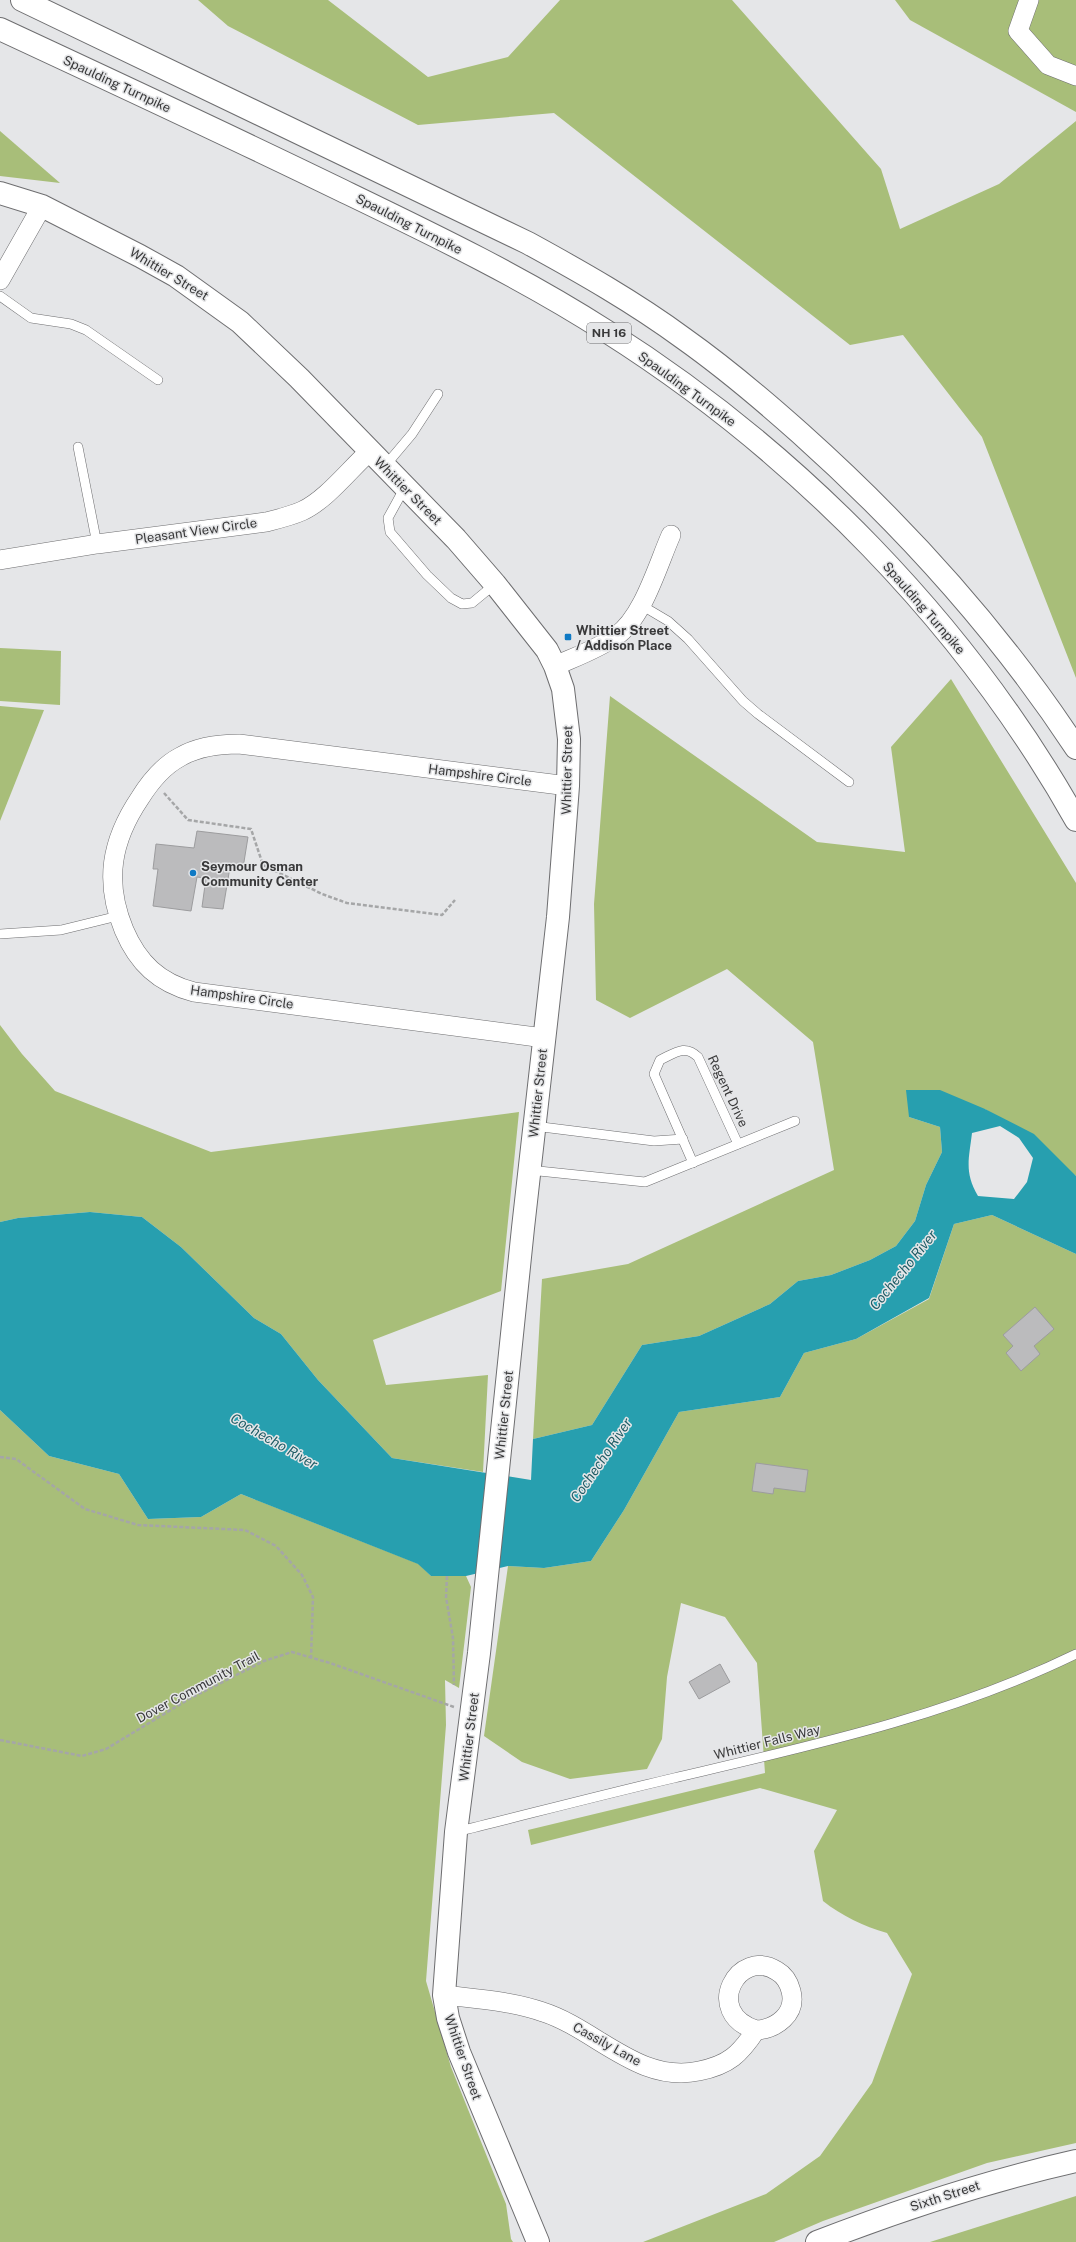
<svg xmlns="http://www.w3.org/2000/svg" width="1076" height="2242" viewBox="0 0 1076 2242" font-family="'Public Sans',sans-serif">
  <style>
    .green { fill: #a8be79 }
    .water { fill: #279faf; fill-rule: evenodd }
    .building { fill: #bbbbbd; stroke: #9c9c9e }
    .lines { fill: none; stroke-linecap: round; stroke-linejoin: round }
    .lane-casing { stroke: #6e6e70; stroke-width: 10 }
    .street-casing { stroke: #6e6e70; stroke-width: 20 }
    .secondary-casing { stroke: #6e6e70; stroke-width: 24 }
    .highway-casing { stroke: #6e6e70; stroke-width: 24 }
    .path { stroke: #a5a6a7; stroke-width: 2.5; stroke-dasharray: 4 2; stroke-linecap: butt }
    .lane { stroke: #fff; stroke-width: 9 }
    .street { stroke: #fff; stroke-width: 19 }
    .secondary { stroke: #fff; stroke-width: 22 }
    .highway { stroke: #fff; stroke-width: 22 }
    .poi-dot { fill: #0f7ac5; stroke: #e5e6e8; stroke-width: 1.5 }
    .labels { text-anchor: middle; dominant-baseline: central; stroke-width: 3; stroke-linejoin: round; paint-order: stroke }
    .shield { fill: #e5e6e8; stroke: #6d6d6e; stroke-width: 1 }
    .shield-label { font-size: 12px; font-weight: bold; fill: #39393a }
    .street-label { font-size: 13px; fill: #39393a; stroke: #e5e6e8 }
    .poi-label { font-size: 13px; font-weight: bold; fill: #39393a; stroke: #e5e6e8; text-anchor: start }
    .water-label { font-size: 14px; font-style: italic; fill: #1f5d66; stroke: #e5e6e8 }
  </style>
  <rect width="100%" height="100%" fill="#e5e6e8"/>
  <g class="green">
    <polygon points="198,0 328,0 428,77 508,57 560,0 732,0 881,169 900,229 999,184 1076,121 1076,678 982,437 903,335 850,345 554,113 418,125 228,26"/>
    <polygon points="895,0 1076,0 1076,112 910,20"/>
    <polygon points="0,131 60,183 0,176"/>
    <polygon points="0,648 61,651 60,705 0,701"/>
    <polygon points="951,679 1076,883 1076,1176 985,1109 909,1117 940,1127 942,1152 926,1185 915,1221 896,1246 870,1260 831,1275 798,1281 770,1304 699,1336 642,1345 592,1425 533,1439 542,1279 628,1264 834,1170 813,1042 727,969 630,1018 596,1000 594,904 610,696 817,842 905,852 891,747"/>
    <polygon points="0,706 44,710 0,821"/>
    <polygon points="0,1025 22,1054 55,1091 211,1152 519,1112 501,1291 373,1340 386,1385 488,1375 483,1472 392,1458 318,1380 281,1334 254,1318 181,1247 142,1217 90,1212 18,1218 0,1222"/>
    <path d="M992 1215 1076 1254V2143L987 2163 823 2221 774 2242H643L766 2194 820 2156 872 2083 912 1974 887 1933C863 1926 842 1916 823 1901L814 1851 837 1810 760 1788 531 1845 528 1830 765 1773 757 1663 725 1617 681 1603 667 1677 662 1739 647 1769 570 1779 522 1762 484 1736 508 1566 544 1568 591 1561 624 1510 679 1412 780 1397 804 1353 856 1339 929 1299 954 1224Z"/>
    <polygon points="0,1410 49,1456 119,1474 148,1519 201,1517 241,1494 419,1564 431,1576 466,1576 471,1587 459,1688 445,1680 446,1725 426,1981 451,2067 506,2204 511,2239 513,2242 0,2242"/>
    <polygon points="1076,2196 1076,2242 930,2242"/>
  </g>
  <path class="water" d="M906 1090H940L985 1109 1034 1134 1076 1176V1254L992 1215 954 1224 929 1298 856 1339 804 1353 780 1397 679 1412 624 1510 591 1561 544 1568 508 1566 466 1576H431L418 1564 241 1494 201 1517 148 1519 119 1474 49 1456 0 1410V1222L18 1218 90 1212 142 1217 181 1247 254 1318 281 1334 318 1380 392 1458 531 1480 533 1439 592 1425 642 1345 699 1336 770 1304 798 1281 831 1275 870 1260 896 1246 915 1221 926 1185 942 1152 940 1127 909 1117ZM1000 1126 1019 1138 1033 1158 1027 1182 1014 1199 978 1196C964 1172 969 1159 972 1133Z"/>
  <g class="building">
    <polygon points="197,831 248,837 243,868 230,867 223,909 202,907 206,878 197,877 191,911 153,906 158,869 153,869 156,844 194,848"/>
    <polygon points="1035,1307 1054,1329 1034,1346 1040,1354 1021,1371 1006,1353 1013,1346 1003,1335"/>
    <polygon points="756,1463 808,1470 805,1492 774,1488 773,1494 752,1491"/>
    <polygon points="720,1664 730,1682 699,1699 689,1682"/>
  </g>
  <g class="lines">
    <defs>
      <g id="lane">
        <polyline points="0,296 31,318 71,324 86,330 158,380"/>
        <polyline points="78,447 97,544"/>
        <polyline points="385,466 412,434 438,394"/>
        <polyline points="405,487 388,518 390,532 427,575 451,598 462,604 472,603 495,584"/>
        <polyline points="641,605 668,621 688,639 743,701 758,714 849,782"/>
        <polyline points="0,934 61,930 118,916"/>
        <polyline points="534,1126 654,1141 683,1139"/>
        <path d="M693 1163 654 1074 660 1060C675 1053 685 1044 698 1057L738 1144"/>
        <polyline points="529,1170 645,1182 795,1121"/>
        <path d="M456 1832C529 1814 601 1795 674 1778 810 1746 949 1716 1076 1654"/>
      </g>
      <g id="street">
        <polyline points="1029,0 1018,31 1048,65 1076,76"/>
        <polyline points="0,280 42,206"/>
        <path d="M0 560 97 544 266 522C278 519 291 516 302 511 326 500 349 470 369 452"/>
        <path d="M555 666C575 657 598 649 616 636 643 618 658 564 671 535"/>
        <path d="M544 1038 194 992C159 983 138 963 124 930 104 882 111 841 140 798 150 782 163 766 180 757 197 747 219 744 239 744L568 786"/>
        <path d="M444 1995C477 1999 512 2001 543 2012 596 2029 639 2084 699 2071 729 2065 740 2054 756 2030 702 2013 738 1946 777 1971 784 1975 789 1983 791 1991 797 2014 776 2029 756 2030"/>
      </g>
      <g id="secondary">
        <polyline points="0,193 42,206 140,256 176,276 240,322 299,378 456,539 495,584 547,650 555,666 563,689 569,739 568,786 558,917 523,1228 479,1653 456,1832 444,1995 448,2018 459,2052 538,2242"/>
        <path d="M817 2242C902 2209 987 2181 1076 2161"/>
      </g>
      <g id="highway">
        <path d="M22 0 528 243C581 272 634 302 683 338 724 367 763 400 800 433 905 527 999 631 1076 748"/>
        <path d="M0 29C114 82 228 135 341 190 430 233 522 277 606 331 797 452 965 623 1076 820"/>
      </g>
    </defs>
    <use href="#lane" class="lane-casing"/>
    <use href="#street" class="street-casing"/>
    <use href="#secondary" class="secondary-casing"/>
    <use href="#highway" class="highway-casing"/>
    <g class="path">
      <polyline points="164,793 188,820 251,829 263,865 322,894 347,903 442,915 455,900"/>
      <polyline points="0,1457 16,1459 85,1509 138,1525 245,1530 276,1546 302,1575 313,1597 311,1658"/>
      <polyline points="447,1576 446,1597 453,1638 454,1685"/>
      <polyline points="0,1740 82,1756 106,1749 189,1699 264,1661 292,1652 330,1663 454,1707"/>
    </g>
    <use href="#lane" class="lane"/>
    <use href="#street" class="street"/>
    <use href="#secondary" class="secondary"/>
    <use href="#highway" class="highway"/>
  </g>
  <g class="poi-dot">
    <rect x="564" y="633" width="8" height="8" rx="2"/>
    <circle cx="193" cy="873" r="4"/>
  </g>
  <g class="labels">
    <rect class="shield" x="587" y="323" width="44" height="20" rx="3"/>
    <g class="shield-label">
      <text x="609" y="333">NH 16</text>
    </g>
    <g class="street-label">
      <text transform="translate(117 84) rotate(25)">Spaulding Turnpike</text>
      <text transform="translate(409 224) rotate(27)">Spaulding Turnpike</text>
      <text transform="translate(169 274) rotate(31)">Whittier Street</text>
      <text transform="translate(687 389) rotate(36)">Spaulding Turnpike</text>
      <text transform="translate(408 491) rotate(45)">Whittier Street</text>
      <text transform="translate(196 531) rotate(-8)">Pleasant View Circle</text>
      <text transform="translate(924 608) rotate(49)">Spaulding Turnpike</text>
      <text transform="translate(567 770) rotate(-89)">Whittier Street</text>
      <text transform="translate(480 775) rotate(7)">Hampshire Circle</text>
      <text transform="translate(242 997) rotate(8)">Hampshire Circle</text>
      <text transform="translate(728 1091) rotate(65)">Regent Drive</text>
      <text transform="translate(538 1093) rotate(-84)">Whittier Street</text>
      <text transform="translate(504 1415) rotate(-84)">Whittier Street</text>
      <text transform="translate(198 1687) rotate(-28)">Dover Community Trail</text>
      <text transform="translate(469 1737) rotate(-83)">Whittier Street</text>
      <text transform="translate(767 1742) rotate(-14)">Whittier Falls Way</text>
      <text transform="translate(607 2044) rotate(29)">Cassily Lane</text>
      <text transform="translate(463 2057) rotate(71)">Whittier Street</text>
      <text transform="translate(945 2196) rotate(-18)">Sixth Street</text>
    </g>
    <g class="poi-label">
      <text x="576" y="630">Whittier Street<tspan x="576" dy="15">/ Addison Place</tspan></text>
      <text x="201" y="866">Seymour Osman<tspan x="201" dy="15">Community Center</tspan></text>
    </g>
    <g class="water-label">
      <text transform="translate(903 1270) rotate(-51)">Cochecho River</text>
      <text transform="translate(274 1441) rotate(30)">Cochecho River</text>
      <text transform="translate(601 1460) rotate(-56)">Cochecho River</text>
    </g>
  </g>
</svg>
